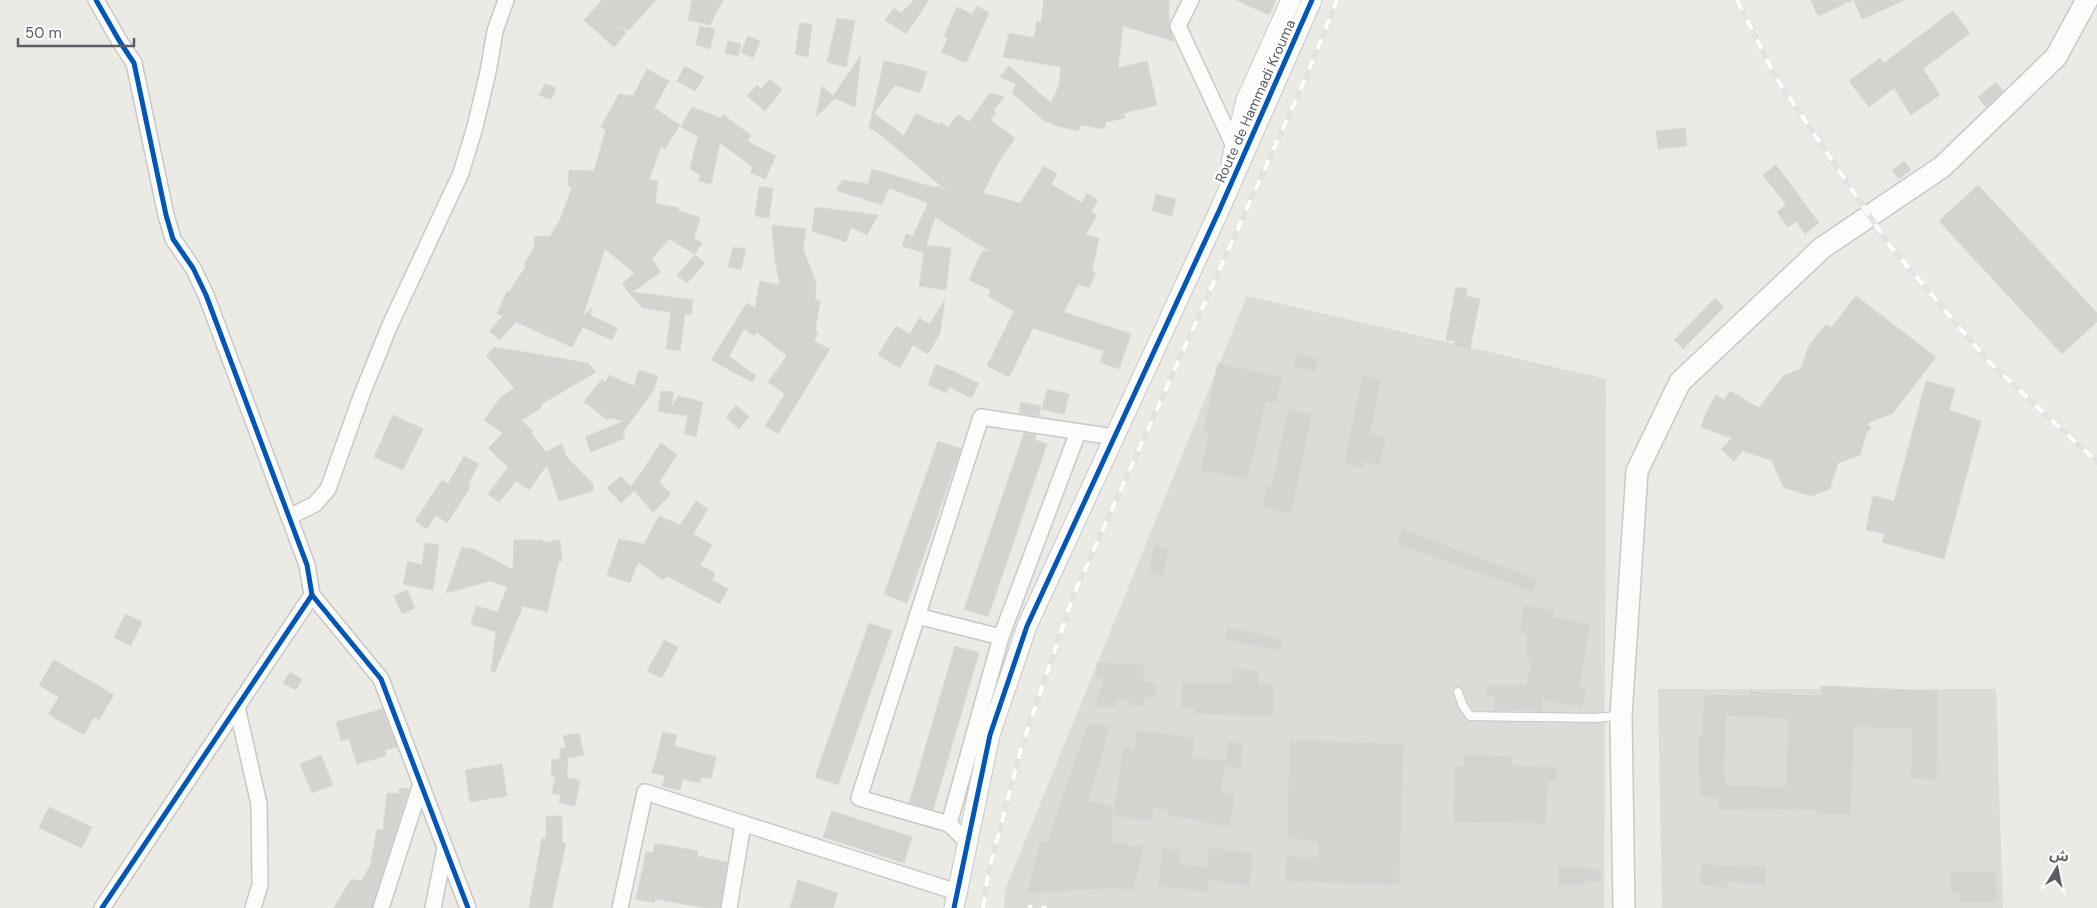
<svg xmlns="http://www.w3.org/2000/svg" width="2097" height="908" viewBox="0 0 2097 908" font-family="'DM Sans','Noto Sans Arabic',sans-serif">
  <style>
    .industrial { fill: #dcdbd5 }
    .building { fill: #d4d3cf; stroke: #dad9d4; fill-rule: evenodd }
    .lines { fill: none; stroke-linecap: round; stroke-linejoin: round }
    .service-casing { stroke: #c7c8c7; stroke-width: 10 }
    .minor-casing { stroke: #c7c8c7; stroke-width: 18 }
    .tertiary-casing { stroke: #c7c8c7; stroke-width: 21 }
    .secondary-casing { stroke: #c8c9c8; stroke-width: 24 }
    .service { stroke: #fcfcfb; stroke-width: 8 }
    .minor { stroke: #fcfcfb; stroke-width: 15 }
    .tertiary { stroke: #fcfcfb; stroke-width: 19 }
    .secondary { stroke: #fcfcfb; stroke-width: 21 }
    .rail-casing { stroke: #e2e3e2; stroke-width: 5.5 }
    .rail { stroke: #fff; stroke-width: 4; stroke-dasharray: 11; stroke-linecap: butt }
    .cycleway-casing { stroke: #fff; stroke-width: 8 }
    .cycleway { stroke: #0057b8; stroke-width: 5 }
    .labels { text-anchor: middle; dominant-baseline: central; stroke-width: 5; stroke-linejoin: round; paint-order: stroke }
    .street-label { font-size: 14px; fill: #5a5d64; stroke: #fff }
  </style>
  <rect width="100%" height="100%" fill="#ebeae4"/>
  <g class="industrial">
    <polygon points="1247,296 1606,379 1604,908 1004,908 1005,890"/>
    <polygon points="1658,689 1996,689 2003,908 1662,908"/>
  </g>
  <g class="building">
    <polygon points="602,0 656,0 629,30 618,27 627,32 614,47 584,20"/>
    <polygon points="692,0 723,0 710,25 688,20"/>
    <polygon points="914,0 929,0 906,34 885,20 894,8 901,13"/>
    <polygon points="1044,0 1169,0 1169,26 1173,41 1123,26 1118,68 1147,61 1157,105 1124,113 1125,118 1106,122 1104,129 1080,125 1079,131 1057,126 1043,120 1012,93 1016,84 1000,77 1009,66 1051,103 1059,85 1061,67 1003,57 1009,33 1034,38 1037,21 1041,22"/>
    <polygon points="1236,0 1276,0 1269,15"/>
    <polygon points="1811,0 1853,0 1818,16"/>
    <polygon points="1854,0 1905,0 1862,19"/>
    <polygon points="977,6 989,13 966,63 941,52 948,38 944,36 957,7 972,14"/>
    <polygon points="1953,11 1970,33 1923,69 1940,95 1911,115 1894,88 1869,107 1849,81 1880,58 1884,63"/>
    <polygon points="837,18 855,21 846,67 827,62"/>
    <polygon points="800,23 812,24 808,57 795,54"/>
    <polygon points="700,26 715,29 710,49 696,45"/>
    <polygon points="748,36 760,41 753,58 741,52"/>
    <polygon points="728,41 741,44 738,56 725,53"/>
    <polygon points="861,55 855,107 835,98 816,117 822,86 833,96"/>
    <polygon points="884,61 904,65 927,72 920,93 895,85 874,113 904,136 916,113 939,125 941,122 948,128 958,114 969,122 990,93 1005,97 993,110 996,112 990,120 1015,138 997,164 983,193 1020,203 1044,166 1057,174 1051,184 1082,203 1087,193 1098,200 1091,212 1097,215 1085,235 1099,238 1092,271 1096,273 1089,288 1078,284 1064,312 1131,334 1119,369 1100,362 1104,351 1033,328 1009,377 987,366 1014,311 988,296 991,290 969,280 982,251 991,252 935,217 926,245 951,248 946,290 919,286 924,253 902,246 906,234 913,236 928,203 889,188 882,205 836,190 843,180 868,184 872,169 936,188 937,186 948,192 881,135 869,128"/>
    <polygon points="685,66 704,77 695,91 677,81"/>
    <polygon points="647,69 669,81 654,108 680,125 665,149 661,146 649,180 658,181 655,203 679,208 678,210 700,218 694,238 702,243 695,254 669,239 652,259 661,272 633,292 693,300 691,315 685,314 680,351 666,349 671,312 642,308 622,284 635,273 605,249 583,316 592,308 590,315 618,328 612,340 583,327 572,347 516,322 499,340 489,331 503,316 497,314 507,291 509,292 526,266 524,265 535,245 534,237 550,236 560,220 572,187 568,186 569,170 594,171 606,129 601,127 619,94 633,96"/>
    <polygon points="770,79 782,90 765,111 747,96 757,85 761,89"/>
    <polygon points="1996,82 2003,91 1986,107 1978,97"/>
    <polygon points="545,84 556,88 551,100 539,95"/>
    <polygon points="692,107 721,118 723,115 751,135 747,141 776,156 765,179 750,172 753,167 720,143 711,184 699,181 700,175 690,169 698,136 681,127"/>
    <polygon points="1685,128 1687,146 1658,149 1656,131"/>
    <polygon points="1904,161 1911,170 1899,179 1892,170"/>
    <polygon points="1776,165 1819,223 1805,234 1796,221 1788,227 1777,212 1786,205 1763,175"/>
    <polygon points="1978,185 2097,313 2097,322 2062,354 1939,221"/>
    <polygon points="759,187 773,188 769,218 755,216"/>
    <polygon points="1156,194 1176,199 1172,216 1152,211"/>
    <polygon points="815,207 878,215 867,235 851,227 846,242 812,231"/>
    <polygon points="772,225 806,229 803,249 816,282 815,300 820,301 815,331 818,332 814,341 830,349 778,434 765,426 785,394 768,382 787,356 757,332 754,336 744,329 729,356 756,376 752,382 711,360 747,303 755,308 760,281 780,285 775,261"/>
    <polygon points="733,247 746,249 741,270 728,267"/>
    <polygon points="695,255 705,263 687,283 677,275"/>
    <polygon points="1456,287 1467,289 1466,296 1480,299 1470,349 1454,346 1455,341 1446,340"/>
    <polygon points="1856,296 1936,357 1893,413 1868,423 1871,429 1867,431 1860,455 1838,463 1830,489 1811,496 1783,487 1772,461 1743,451 1734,461 1721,449 1732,438 1701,427 1706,413 1716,395 1724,400 1730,391 1759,408 1783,376 1801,369 1808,347 1826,324 1831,328"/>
    <polygon points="1715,298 1724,307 1683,349 1674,340"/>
    <polygon points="945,299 940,333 928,354 913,345 900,368 878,355 896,326 910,334 919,318 930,324"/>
    <polygon points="495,347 588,363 596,372 540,405 542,407 521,421 533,430 531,433 546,452 562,444 566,456 593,484 593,491 559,501 547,465 529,490 516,481 499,502 488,494 508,467 488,448 503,433 484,420 500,398 514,388 486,355"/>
    <polygon points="1296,353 1319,358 1315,372 1293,367"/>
    <polygon points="1218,363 1282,377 1276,403 1266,401 1247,480 1201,470 1209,431 1203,430"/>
    <polygon points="936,364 979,383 971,398 949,387 947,393 928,385"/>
    <polygon points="639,370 658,376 653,391 623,432 625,438 591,452 585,437 624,421 609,418 608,420 584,402 602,379 605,382 609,375 634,386"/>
    <polygon points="1362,375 1381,379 1370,434 1386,438 1380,465 1364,462 1363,468 1344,464"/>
    <polygon points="1926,381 1955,389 1949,410 1981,421 1944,559 1882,542 1885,534 1866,530 1873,496 1894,501"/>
    <polygon points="1047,389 1069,394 1064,414 1042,409"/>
    <polygon points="661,391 674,392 671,409 678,396 703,402 696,437 684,434 688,416 658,411"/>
    <polygon points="1021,402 1041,406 1039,416 1019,413"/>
    <polygon points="736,405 749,417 739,429 726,417"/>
    <polygon points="1288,409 1312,414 1291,514 1262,507 1267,484 1272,485"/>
    <polygon points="393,415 423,429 403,470 374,457"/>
    <polygon points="1024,433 1036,435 1035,440 1047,444 988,617 964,609"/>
    <polygon points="938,441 961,449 907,603 884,594"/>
    <polygon points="661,443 677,455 659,482 671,494 653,512 634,491 621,503 607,488 621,476 631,487"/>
    <polygon points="464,456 479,464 468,484 471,486 447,523 436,515 427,529 415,521 442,480 448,484"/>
    <polygon points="696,501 708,509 693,534 712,545 700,565 715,573 712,580 728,589 720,604 667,576 663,580 638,562 630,583 607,575 619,539 644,544 659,516 680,525"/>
    <polygon points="1402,529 1537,579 1533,592 1397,544"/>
    <polygon points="514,540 543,540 543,543 560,540 562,561 559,561 547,612 523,606 495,672 491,672 496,632 471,624 476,606 498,612 507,587 490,581 446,593 462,547 474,549 513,570"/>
    <polygon points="425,543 439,545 433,590 403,584 408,561 422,565"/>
    <polygon points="1155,545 1169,549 1163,576 1148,573"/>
    <polygon points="407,590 415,608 402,614 394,596"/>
    <polygon points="1524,605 1555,610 1554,617 1590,624 1579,688 1586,690 1582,708 1542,700 1542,711 1494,710 1495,697 1486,697 1486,685 1526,685 1533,658 1527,658 1526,634 1520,633"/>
    <polygon points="125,614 142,622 131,646 114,638"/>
    <polygon points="869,623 892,631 838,785 815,777"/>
    <polygon points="1227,627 1283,639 1280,651 1225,639"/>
    <polygon points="664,640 678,647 662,678 647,671"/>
    <polygon points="955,646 979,653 933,810 909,803"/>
    <polygon points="54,660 114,695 99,720 94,717 84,735 48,714 59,697 39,685"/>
    <polygon points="1097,662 1144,665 1143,682 1156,682 1156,698 1145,698 1145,706 1129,707 1130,701 1118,698 1115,707 1094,707 1104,679 1096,679"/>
    <polygon points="1233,669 1259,670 1258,684 1273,684 1273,716 1194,714 1195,708 1181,708 1181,682 1232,683"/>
    <polygon points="290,672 302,679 296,690 283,683"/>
    <path d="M1821 686 1938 691 1937 780 1911 778 1912 729 1854 727 1851 815 1817 814V810L1718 809V798L1700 797V777H1698L1699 736 1702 737 1704 694 1750 696V691L1821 696ZM1726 716 1788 719 1786 787 1726 785V779H1724Z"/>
    <polygon points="382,709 397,747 385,750 386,756 357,764 349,739 341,741 336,722"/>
    <polygon points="1088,723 1110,726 1089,800 1114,807 1113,816 1123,748 1134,750 1137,730 1195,738 1192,758 1226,760 1228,741 1243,743 1241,768 1225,767 1221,792 1235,795 1230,827 1167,815 1167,810 1154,807 1151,821 1113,816 1112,843 1127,842 1128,846 1145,845 1133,891 1117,888 1027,893 1040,841 1047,841"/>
    <polygon points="663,732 677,735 674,746 716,757 711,779 701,777 700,783 683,779 680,790 662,786 665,776 652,773"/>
    <polygon points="579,733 584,755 568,758 568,755 567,778 580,780 575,806 559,803 561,795 552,793 555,777 551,776 552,759 559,760 561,748 566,749 563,736"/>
    <polygon points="1290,740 1404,744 1399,885 1285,881 1286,856 1317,857 1319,843 1287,837"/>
    <polygon points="321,755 333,785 312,793 300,764"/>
    <polygon points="1464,755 1512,756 1512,765 1557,767 1556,782 1548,781 1546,824 1453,822 1455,766 1464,766"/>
    <polygon points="502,764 507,796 470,802 465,770"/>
    <polygon points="399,788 409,789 372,908 334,908 351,879 361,881 370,866 377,829 383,830 387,793 399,794"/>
    <polygon points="49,807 92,827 82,848 39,828"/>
    <polygon points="832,811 912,837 904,863 823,837"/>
    <polygon points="546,816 562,816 562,842 566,843 552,908 529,908 542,838 546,838"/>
    <polygon points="655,843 698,851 697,856 727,862 720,908 706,908 655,899 654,903 636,899 646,852 653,853"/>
    <polygon points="1209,847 1222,848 1222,850 1253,853 1250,886 1209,880 1208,892 1158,886 1163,848 1181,850 1179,864 1207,867"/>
    <polygon points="1702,863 1740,867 1741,864 1766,866 1765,885 1729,882 1728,888 1699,884"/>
    <polygon points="1558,866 1585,867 1585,868 1602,870 1600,883 1585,881 1585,885 1558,885"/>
    <polygon points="1996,871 1997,902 1959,902 1959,892 1951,893 1950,872"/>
    <polygon points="798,880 838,893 833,908 790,908"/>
  </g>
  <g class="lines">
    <defs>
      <polyline id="service" points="1458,692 1463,706 1470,716 1595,718 1618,716"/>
      <g id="minor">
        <polyline points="96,0 120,42 134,63 166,215 173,239 193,268 206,295 307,565 312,595"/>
        <polyline points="1191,0 1178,26 1234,146"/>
        <polyline points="289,517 315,504 328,489 362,394 390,325 461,173 475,127 488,72 495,31 506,0"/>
        <polyline points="917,616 1001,637"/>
        <polyline points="237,707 259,804 260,885 253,908"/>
        <polyline points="949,824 1001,637 1078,432"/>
        <polyline points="967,842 949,824 859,798 981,417 1114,437"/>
        <polyline points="102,908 312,595 381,679 468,908"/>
        <polyline points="381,908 421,784"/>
        <polyline points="433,908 445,848"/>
        <polyline points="620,908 645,792 957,892"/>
        <polyline points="729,908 743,824"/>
      </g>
      <g id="tertiary">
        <polyline points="1231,162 1246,100 1291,0"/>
        <polyline points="954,908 990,735 1027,626 1219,211 1312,0"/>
      </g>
      <polyline id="secondary" points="1624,908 1621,716 1637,471 1680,382 1822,248 1942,167 2056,57 2087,0"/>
    </defs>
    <use href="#service" class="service-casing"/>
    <use href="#minor" class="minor-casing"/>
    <use href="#tertiary" class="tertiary-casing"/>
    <use href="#secondary" class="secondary-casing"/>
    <use href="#service" class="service"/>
    <use href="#minor" class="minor"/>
    <use href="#tertiary" class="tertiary"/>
    <use href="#secondary" class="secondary"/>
    <defs>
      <g id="rail">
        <polyline points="1737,0 1775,76 1890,246 1989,362 2097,462"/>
        <polyline points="983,908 988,874 1021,749 1074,594 1306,77 1337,0"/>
        <polyline points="1030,908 1030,905"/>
        <polyline points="1044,908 1044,906"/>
      </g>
    </defs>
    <use href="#rail" class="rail-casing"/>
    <use href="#rail" class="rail"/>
    <defs>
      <g id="cycleway">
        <polyline points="96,0 120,42 134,63 166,215 173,239 193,268 206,295 307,565 312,595"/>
        <polyline points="102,908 312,595 381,679 468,908"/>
        <polyline points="954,908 990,735 1027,626 1219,211 1312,0"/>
      </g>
    </defs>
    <use href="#cycleway" class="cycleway-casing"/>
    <use href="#cycleway" class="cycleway"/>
  </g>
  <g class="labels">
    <g class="street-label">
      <text transform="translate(1255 101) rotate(-66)">Route de Hammadi Krouma</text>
    </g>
  </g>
  <g transform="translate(2057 868) rotate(10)" stroke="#ffffff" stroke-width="4" paint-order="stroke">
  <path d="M0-4L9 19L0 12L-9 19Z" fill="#5a5d64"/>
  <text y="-8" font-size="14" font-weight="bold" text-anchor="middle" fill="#5a5d64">ش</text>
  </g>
  <path d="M18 38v8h116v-8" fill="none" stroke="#5a5d64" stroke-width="2.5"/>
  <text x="25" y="38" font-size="15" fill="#5a5d64" stroke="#ffffff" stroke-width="4" paint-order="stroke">50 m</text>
</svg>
